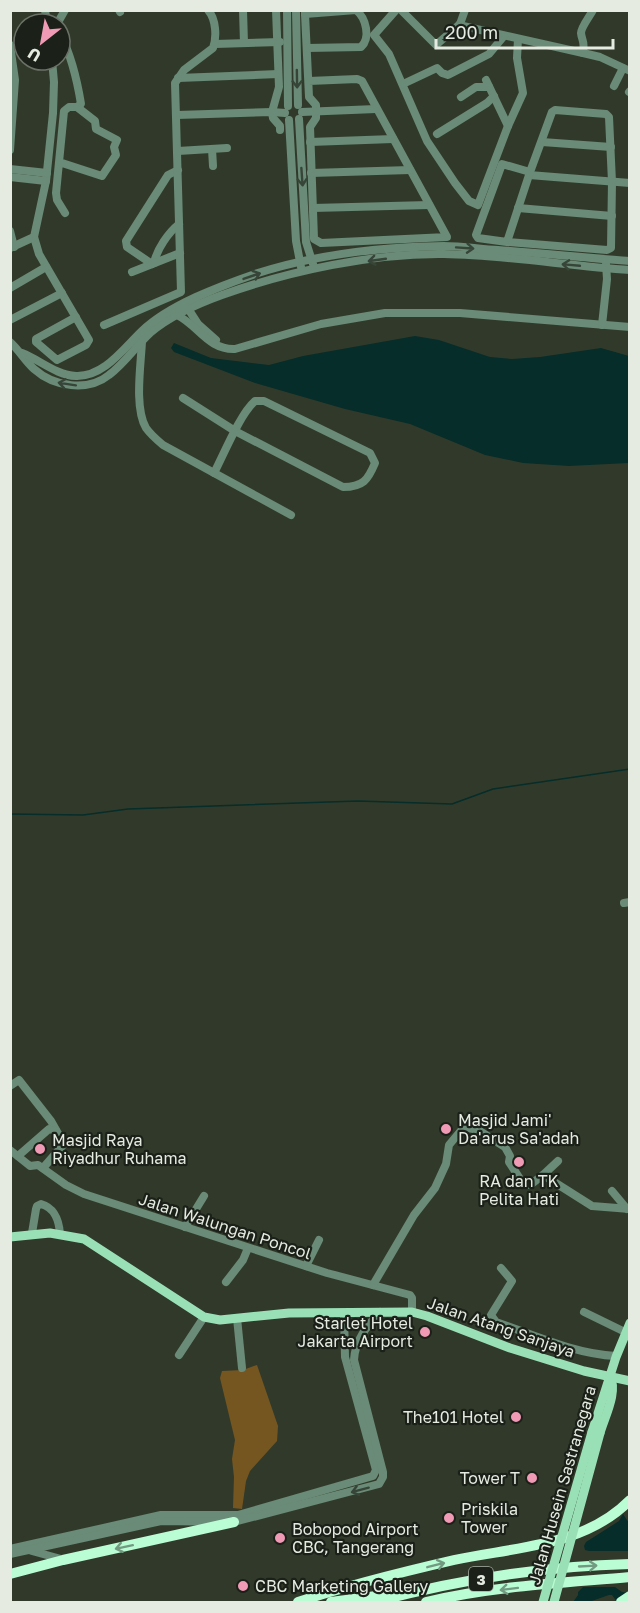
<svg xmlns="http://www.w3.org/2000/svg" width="640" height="1613" viewBox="0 0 640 1613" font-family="'Golos Text',sans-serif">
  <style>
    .green { fill: #755621 }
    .water { fill: #062d29 }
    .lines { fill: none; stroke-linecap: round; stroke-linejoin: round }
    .stream { stroke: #062d29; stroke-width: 1.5 }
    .minor { stroke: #6a8b77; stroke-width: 8 }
    .major { stroke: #9ae0b6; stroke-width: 9 }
    .highway { stroke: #bafdd5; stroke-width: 10 }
    .major-bridge { stroke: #9ae0b6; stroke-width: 9 }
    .oneway { stroke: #374539 }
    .oneway2 { stroke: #729a80 }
    .poi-dot { fill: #f09ab5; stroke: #1b2018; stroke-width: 2 }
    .labels { text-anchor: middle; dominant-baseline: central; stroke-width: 4.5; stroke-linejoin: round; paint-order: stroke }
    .shield { fill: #1b2018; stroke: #a8aea5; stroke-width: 1.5 }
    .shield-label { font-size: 15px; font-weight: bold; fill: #e5ebe1 }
    .poi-label { font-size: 16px; fill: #e5ebe1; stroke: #1b2018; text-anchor: start }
    .street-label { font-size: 16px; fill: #e5ebe1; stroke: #1b2018 }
  </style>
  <rect width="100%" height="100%" fill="#313a2a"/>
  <polygon class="green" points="257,1365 278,1426 277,1441 250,1471 246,1481 242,1509 233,1508 234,1477 232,1459 235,1440 220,1378 222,1371 243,1370"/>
  <g class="water">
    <polygon points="415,336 439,340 490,357 512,359 540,357 601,348 629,356 629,463 569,466 523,463 485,455 410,424 345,409 255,383 174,352 171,348 174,343 211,358 269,365 303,356"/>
    <polygon points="623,1514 629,1523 629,1551 589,1551 585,1550 584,1546 586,1542 619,1521"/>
    <polygon points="583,1587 615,1587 622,1592 629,1593 617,1602 612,1595 609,1595 589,1602 573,1602 578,1595 578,1592"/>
  </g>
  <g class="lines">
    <polyline class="stream" points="10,814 83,815 128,809 358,801 452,804 493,789 630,769"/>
    <g class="minor">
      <polyline points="45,10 47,24"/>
      <polyline points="119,10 120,12"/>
      <polyline points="243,10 244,43"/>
      <polyline points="276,10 279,87 272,112 273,118 280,126 280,130"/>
      <polyline points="287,10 288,106"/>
      <polyline points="296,10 298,105"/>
      <polyline points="305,10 305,14 309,97 316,105 316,118 310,127 314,239 321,243 447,237 362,81 357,79 309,81"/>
      <polyline points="396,10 374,35 389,54 427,141 455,183 469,201 478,205 508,126 523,93 517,58 518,39"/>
      <polyline points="401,10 436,45 460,24"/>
      <polyline points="305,14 356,10"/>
      <polyline points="57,24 65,10"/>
      <polyline points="460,24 463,26 583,53 600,57 630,71"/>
      <polyline points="460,24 465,10"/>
      <path d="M60 33C71 55 77 79 81 104L77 107"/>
      <polyline points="215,44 280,42"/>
      <polyline points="10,45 15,80 10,150"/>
      <path d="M307 48 361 47C371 38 366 18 356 10"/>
      <path d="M583 53C585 40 582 42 581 33 581 27 590 16 593 10"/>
      <polyline points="52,60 54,82 53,113 46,181 34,237 39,254 89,340 86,345 57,360 36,342 36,339 76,317"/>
      <polyline points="178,78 278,74"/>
      <polyline points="486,80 508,126"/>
      <polyline points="403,84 437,68 442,73 448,75 489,54 504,36"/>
      <polyline points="614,86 623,68"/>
      <polyline points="629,92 630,91"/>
      <polyline points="461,97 476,87 489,87"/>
      <polyline points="302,112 376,109"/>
      <polyline points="177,115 272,112 285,113"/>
      <polyline points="299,119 306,242 313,264"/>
      <polyline points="289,120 296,241 301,267"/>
      <polyline points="437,134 487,103 494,96"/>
      <polyline points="310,142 393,139"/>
      <polyline points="542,142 611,147"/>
      <polyline points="212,149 213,166"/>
      <polyline points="178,151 227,148"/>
      <polyline points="59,162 102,176 116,155 114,147 117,140 96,129 95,121 77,107 69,107 64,111 56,193 57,200 65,213"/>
      <polyline points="10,169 47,173"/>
      <polyline points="311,173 410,170"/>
      <polyline points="529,175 630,183"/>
      <polyline points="10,177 46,181"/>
      <polyline points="313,208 429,205"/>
      <polyline points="518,208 612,216"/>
      <polyline points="10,231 14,247"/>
      <polyline points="507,242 529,175 530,172 552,112 555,110 606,114 609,117 612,182 611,248 607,250 507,242 478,238 476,235 502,164 530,172"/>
      <polyline points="10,248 34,237"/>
      <path d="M154 263C157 249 168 233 179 224"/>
      <polyline points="152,264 127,247 126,241 168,175 178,170"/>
      <polyline points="132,272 180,253"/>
      <polyline points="10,288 46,267"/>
      <polyline points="187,307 198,324 216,340"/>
      <path d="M177 315C199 326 208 350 235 349L321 324 385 313H460L630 327"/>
      <polyline points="10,320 62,293"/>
      <path d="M104 325 181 292 175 83 184 70 213 48C217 37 216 19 208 10"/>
      <polyline points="602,325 607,279 606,264"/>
      <path d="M142 341C141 364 134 408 146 428 151 435 157 440 163 445L291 515"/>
      <path d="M10 342C19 350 25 361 34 369 54 387 88 392 109 375 125 363 136 346 150 333 171 315 197 304 222 295 289 271 373 253 444 254 506 255 568 266 630 270"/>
      <path d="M22 353C40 360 56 375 76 376 104 377 124 348 142 331 169 305 220 286 255 274 313 255 383 247 444 246 462 246 480 249 498 250 542 253 586 258 630 261"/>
      <path d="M183 398 235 431 343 487C363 487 368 480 375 463L370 453 264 401H255C240 414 224 454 214 473"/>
      <polyline points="624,903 630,902"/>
      <polyline points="10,1086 19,1080 51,1121 64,1144 43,1168"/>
      <polyline points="10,1150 30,1166 38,1165 66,1185 84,1194 327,1273 410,1295 412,1298 412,1312"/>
      <polyline points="18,1156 49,1129 56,1131"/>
      <polyline points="543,1175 558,1161"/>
      <polyline points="612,1191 627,1209"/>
      <polyline points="185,1227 204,1196"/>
      <path d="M32 1233 36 1209 37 1206 41 1204C55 1208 59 1220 60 1234"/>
      <polyline points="306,1266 319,1240"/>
      <path d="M501 1268 512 1281 491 1315 496 1322C534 1335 575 1354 616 1356"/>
      <polyline points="226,1282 243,1260 248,1248"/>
      <polyline points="373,1285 414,1215 435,1188 446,1164 449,1145 464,1127 478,1130 505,1147 510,1156 509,1162 524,1185 530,1185 543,1175 592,1206 630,1209"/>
      <polyline points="584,1312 625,1332"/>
      <polyline points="237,1318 242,1368"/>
      <polyline points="179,1355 204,1317"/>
      <polyline points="10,1549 161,1515 238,1515 373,1476 376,1470 345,1357 344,1313"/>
      <polyline points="32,1551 61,1559"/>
      <path d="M10 1554 161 1521 234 1522 379 1484 383 1477V1472L354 1360C355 1340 367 1326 380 1312"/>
    </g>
    <g class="major">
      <polyline points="10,1237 50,1233 84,1239 204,1317 220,1320 289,1313 412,1312 427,1316 510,1348 584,1371 630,1381"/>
      <polyline points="592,1432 616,1357 630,1323"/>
      <path d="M600 1433C605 1416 618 1392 610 1376"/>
    </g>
    <g class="highway">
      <polyline points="10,1574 63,1560 234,1522"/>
      <path d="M298 1602C349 1585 402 1572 454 1560 514 1547 584 1547 630 1500"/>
      <polyline points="331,1602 384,1595"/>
      <path d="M374 1602C457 1580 544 1566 630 1564"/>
      <path d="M426 1602C492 1586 562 1583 630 1577"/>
      <polyline points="621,1602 630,1596"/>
    </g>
    <g class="major-bridge">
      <polyline points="543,1602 592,1432"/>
      <polyline points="554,1602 600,1433"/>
    </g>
  </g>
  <defs><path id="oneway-shaft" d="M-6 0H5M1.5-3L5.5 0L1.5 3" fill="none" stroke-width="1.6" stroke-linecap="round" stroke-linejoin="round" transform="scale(1.5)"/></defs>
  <g class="oneway">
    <use href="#oneway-shaft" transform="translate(297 79) rotate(89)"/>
    <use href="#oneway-shaft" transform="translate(302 177) rotate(86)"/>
    <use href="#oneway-shaft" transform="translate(465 248) rotate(4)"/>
    <use href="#oneway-shaft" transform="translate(377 260) rotate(172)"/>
    <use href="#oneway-shaft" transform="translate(571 265) rotate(-175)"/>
    <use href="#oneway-shaft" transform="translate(252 276) rotate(-19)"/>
    <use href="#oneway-shaft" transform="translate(67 384) rotate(-171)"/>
    <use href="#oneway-shaft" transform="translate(360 1490) rotate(165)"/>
  </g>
  <g class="oneway2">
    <use href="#oneway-shaft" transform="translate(124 1547) rotate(168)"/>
    <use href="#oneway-shaft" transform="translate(436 1565) rotate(-14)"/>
    <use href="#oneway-shaft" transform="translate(588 1566) rotate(-3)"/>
    <use href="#oneway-shaft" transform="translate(509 1589) rotate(173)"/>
  </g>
  <g class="poi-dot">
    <circle cx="446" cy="1129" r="6"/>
    <circle cx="40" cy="1149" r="6"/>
    <circle cx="519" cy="1162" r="6"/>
    <circle cx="425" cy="1332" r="6"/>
    <circle cx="516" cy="1417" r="6"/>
    <circle cx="532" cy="1478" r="6"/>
    <circle cx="449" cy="1518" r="6"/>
    <circle cx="280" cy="1538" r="6"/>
    <circle cx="243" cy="1586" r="6"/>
  </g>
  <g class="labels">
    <rect class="shield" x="469" y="1567" width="24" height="24" rx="4.5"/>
    <g class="shield-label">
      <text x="481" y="1579">3</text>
    </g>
    <g class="poi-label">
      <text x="458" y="1120">Masjid Jami'<tspan x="458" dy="18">Da'arus Sa'adah</tspan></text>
      <text x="52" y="1140">Masjid Raya<tspan x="52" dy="18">Riyadhur Ruhama</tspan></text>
      <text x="519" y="1181" text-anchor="middle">RA dan TK<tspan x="519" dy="18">Pelita Hati</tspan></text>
      <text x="413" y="1323" text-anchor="end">Starlet Hotel<tspan x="413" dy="18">Jakarta Airport</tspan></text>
      <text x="504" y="1417" text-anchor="end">The101 Hotel</text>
      <text x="520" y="1478" text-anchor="end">Tower T</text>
      <text x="461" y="1509">Priskila<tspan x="461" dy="18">Tower</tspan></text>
      <text x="292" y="1529">Bobopod Airport<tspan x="292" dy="18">CBC, Tangerang</tspan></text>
      <text x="255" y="1586">CBC Marketing Gallery</text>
    </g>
    <g class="street-label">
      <text transform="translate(225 1226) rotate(18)">Jalan Walungan Poncol</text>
      <text transform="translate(501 1327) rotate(19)">Jalan Atang Sanjaya</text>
      <text transform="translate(562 1485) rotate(-74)">Jalan Husein Sastranegara</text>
    </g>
  </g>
  <rect width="640" height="1613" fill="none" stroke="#e5ebe1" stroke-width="24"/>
  <g transform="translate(42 42) rotate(211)"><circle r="28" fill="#1b2018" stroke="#6c7168" stroke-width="1.5"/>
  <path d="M0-4.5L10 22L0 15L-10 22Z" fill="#f09ab5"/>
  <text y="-9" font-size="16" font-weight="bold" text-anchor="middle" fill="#e5ebe1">U</text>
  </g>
  <path d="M436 39v9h177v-9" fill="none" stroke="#e5ebe1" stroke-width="3"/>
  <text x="445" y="39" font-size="18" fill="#e5ebe1" stroke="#1b2018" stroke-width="4.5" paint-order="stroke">200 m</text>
</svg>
